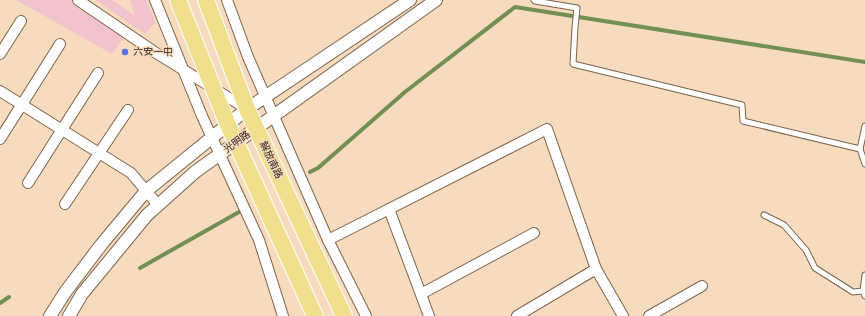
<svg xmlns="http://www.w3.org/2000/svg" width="865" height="316" viewBox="0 0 865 316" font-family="'Fira Sans','Noto Sans SC',sans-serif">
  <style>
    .green { fill: #f3c3cd }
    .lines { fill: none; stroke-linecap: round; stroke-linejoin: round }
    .stream { stroke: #748f52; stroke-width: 4 }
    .service-casing { stroke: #7c634b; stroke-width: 7 }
    .minor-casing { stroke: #7c634b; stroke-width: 12 }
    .tertiary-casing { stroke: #7c634b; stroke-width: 14 }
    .primary-casing { stroke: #fff; stroke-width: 18 }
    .service { stroke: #fff; stroke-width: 5 }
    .minor { stroke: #fff; stroke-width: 10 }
    .tertiary { stroke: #fff; stroke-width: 12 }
    .primary { stroke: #f0e08d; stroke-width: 16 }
    .poi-dot { fill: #5c71e8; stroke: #f7dbbf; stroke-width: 1.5 }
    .labels { text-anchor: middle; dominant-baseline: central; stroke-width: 3; stroke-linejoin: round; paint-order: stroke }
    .poi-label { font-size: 10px; fill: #2d2218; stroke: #f7dbbf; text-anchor: start }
    .street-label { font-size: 10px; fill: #2d2218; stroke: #f7dbbf }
  </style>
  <rect width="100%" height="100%" fill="#f7dbbf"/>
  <g class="green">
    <polygon points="16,0 70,0 124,37 112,54"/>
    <polygon points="95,0 112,0 135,16 130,0 146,0 156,22 145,34"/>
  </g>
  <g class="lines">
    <g class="stream">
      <polyline points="310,172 318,168 405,92 515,7 865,62"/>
      <polyline points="140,268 239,212"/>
      <polyline points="0,303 9,297"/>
    </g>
    <defs>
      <g id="service">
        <polyline points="534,0 535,1 577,8 575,27 573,64 742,105 743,121 860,149 865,164"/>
        <polyline points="860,149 865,126"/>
        <polyline points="764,215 784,225 806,250 815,268 853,292 863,291"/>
        <polyline points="865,275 863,291 865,296"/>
      </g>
      <g id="minor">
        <polyline points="78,0 156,53 247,109"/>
        <polyline points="155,0 202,116 259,240 283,316"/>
        <polyline points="227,0 248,57 328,240 366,316"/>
        <polyline points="0,54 21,21"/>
        <polyline points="0,91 131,173 158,205"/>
        <polyline points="0,139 60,44"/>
        <polyline points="28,183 98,73"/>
        <polyline points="65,204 128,110"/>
        <polyline points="389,209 429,316"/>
        <polyline points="328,240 547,129 596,269 623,316"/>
        <polyline points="421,294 534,233"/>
        <polyline points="517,316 596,269"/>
        <polyline points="649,316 702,286"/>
      </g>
      <g id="tertiary">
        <polyline points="50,316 66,291 101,245 146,191 247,109 410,0"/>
        <polyline points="69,316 82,294 147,215 195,172 436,0"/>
      </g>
      <g id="primary">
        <polyline points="178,0 228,125 315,316"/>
        <polyline points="206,0 247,109 344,316"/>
      </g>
    </defs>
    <use href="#service" class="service-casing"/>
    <use href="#minor" class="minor-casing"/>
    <use href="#tertiary" class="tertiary-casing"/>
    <use href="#primary" class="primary-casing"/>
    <use href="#service" class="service"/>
    <use href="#minor" class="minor"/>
    <use href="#tertiary" class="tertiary"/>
    <use href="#primary" class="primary"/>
  </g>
  <circle class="poi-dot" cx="125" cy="52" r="4"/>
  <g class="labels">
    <g class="poi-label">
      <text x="133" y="52">六安一中</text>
    </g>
    <g class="street-label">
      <text transform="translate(237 142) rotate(-36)">光明路</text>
      <text transform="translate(271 160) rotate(65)">解放南路</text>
    </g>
  </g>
</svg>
